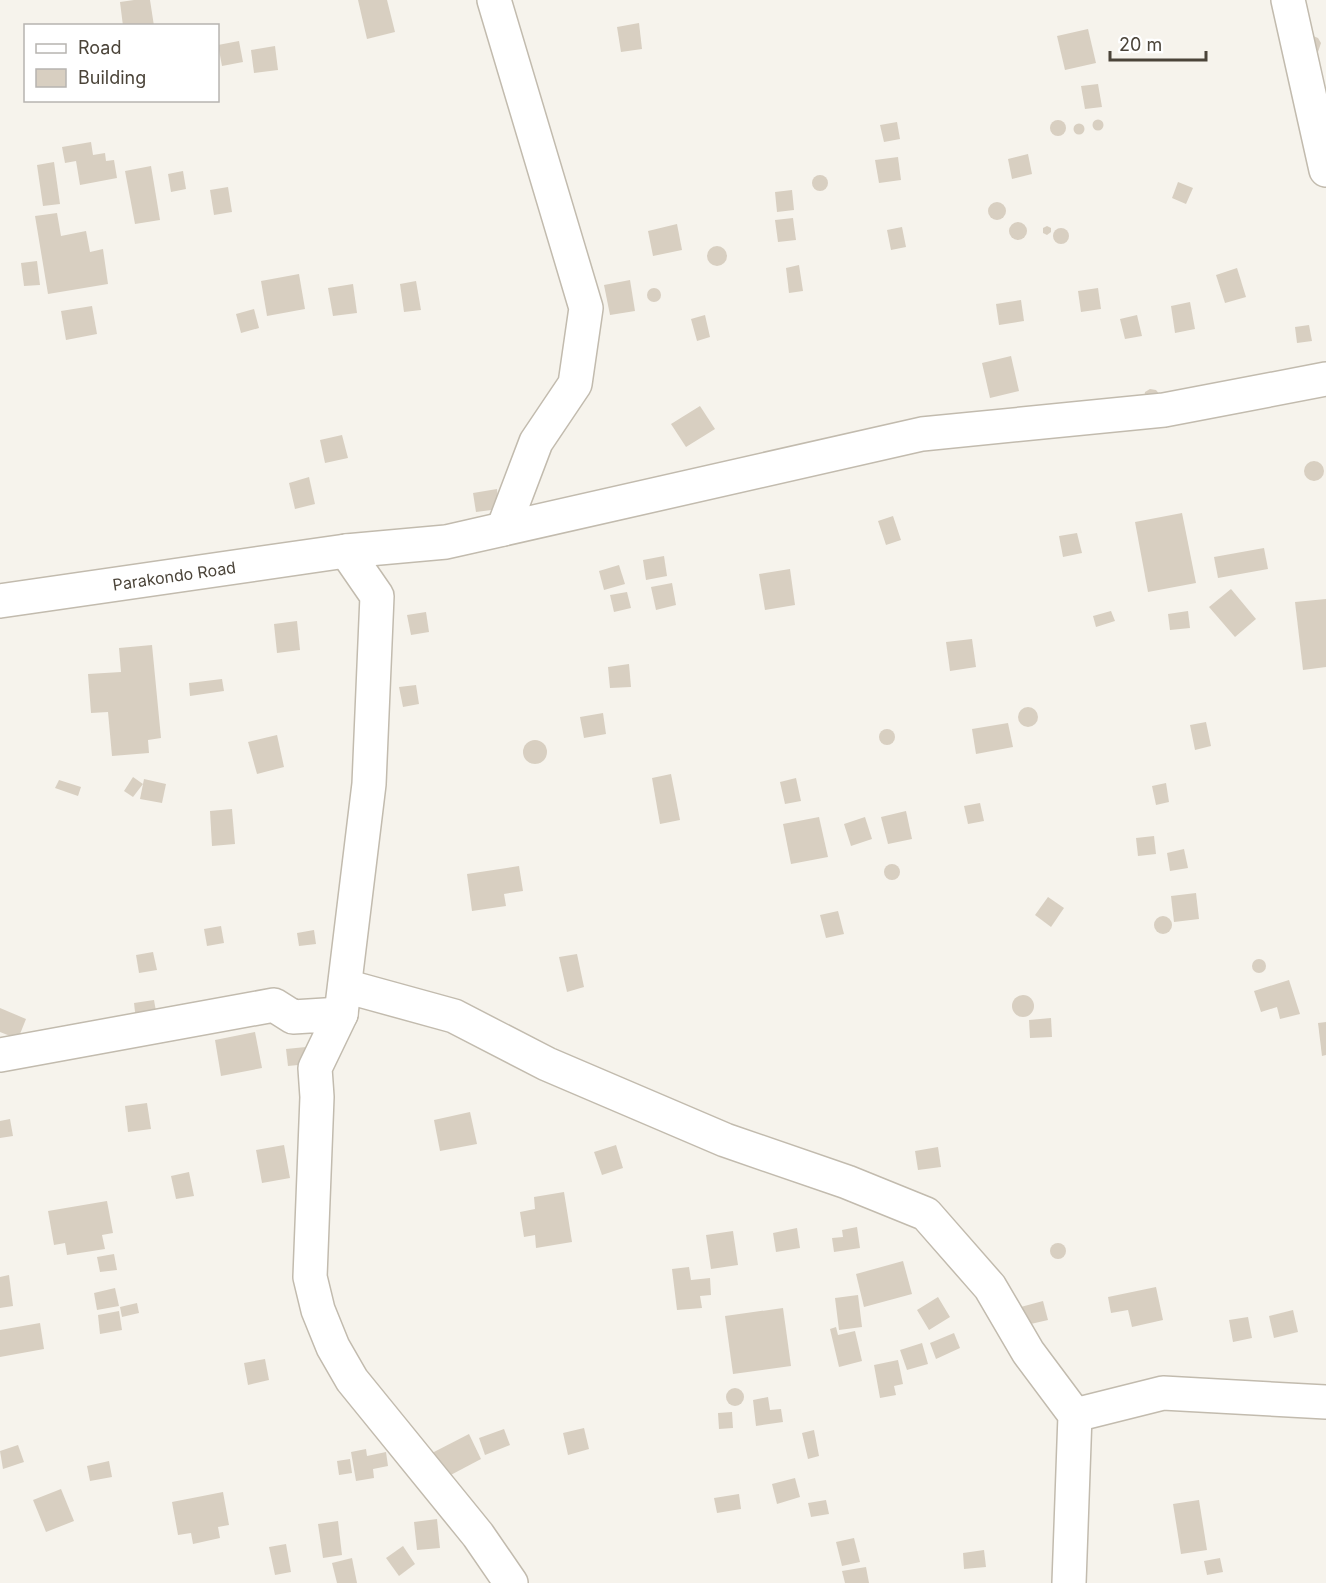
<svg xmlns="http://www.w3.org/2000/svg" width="1326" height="1583" viewBox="0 0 1326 1583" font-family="Inter,sans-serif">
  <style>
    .building { fill: #d8cfc1 }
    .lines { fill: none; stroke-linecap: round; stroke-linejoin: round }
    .street-casing { stroke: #c2bbae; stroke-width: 36 }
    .street { stroke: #fff; stroke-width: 33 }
    .labels { text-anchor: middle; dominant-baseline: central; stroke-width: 4.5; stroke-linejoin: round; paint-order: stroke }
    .street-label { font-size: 16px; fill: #4b4439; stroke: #fff }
  </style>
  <rect width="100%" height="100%" fill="#f6f3ec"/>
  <g class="building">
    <polygon points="134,0 150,0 154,26 123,26 120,2"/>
    <polygon points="358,0 387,0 395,32 367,39"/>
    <polygon points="639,23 642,49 621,52 617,27"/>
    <polygon points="1088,29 1096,63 1065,70 1057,36"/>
    <polygon points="1313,36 1318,38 1321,43 1318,52 1313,53 1308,38"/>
    <polygon points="239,41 243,62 222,66 218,45"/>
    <polygon points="275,46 278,70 254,73 251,50"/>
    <polygon points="1098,84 1102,107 1085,109 1081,86"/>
    <circle cx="1098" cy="125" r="5.5"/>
    <circle cx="1058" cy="128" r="8"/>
    <polygon points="897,122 900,139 884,142 880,125"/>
    <circle cx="1079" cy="129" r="5.5"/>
    <polygon points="91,142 93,155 105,153 106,161 114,160 117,178 80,185 76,161 65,163 62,147"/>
    <polygon points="1028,154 1032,174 1012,179 1008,159"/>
    <polygon points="898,157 901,180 879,183 875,160"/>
    <polygon points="54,162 60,204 43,206 37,165"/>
    <polygon points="151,166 160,220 135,224 125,171"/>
    <polygon points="183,171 186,189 171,192 168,174"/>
    <circle cx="820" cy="183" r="8"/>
    <polygon points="1178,182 1193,188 1186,204 1172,198"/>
    <polygon points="228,187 232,212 214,215 210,190"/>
    <polygon points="792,190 794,210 777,212 775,192"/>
    <circle cx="997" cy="211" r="9"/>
    <polygon points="57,213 61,236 86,231 90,252 103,249 108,284 48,294 35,216"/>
    <polygon points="793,218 796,240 778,242 775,220"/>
    <circle cx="1018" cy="231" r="9"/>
    <polygon points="677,224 682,250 653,256 648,231"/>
    <polygon points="1047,226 1051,228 1051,232 1047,235 1043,233 1043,228"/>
    <polygon points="902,227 906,247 891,250 887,230"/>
    <circle cx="1061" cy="236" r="8"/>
    <circle cx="717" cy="256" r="10"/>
    <polygon points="37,261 40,285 24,286 21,263"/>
    <polygon points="799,265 803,291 789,293 786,268"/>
    <polygon points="1237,268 1246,297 1225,303 1216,275"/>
    <polygon points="299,274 305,309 267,316 261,281"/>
    <polygon points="630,280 635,311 610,315 604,285"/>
    <polygon points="416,281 421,310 404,312 400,284"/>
    <polygon points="353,284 357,313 333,316 328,288"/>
    <circle cx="654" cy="295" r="7"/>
    <polygon points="1098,288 1101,309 1081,312 1078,291"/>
    <polygon points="1021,300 1024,321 999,325 996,304"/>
    <polygon points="1190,302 1195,329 1175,333 1171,306"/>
    <polygon points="92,306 97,334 66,340 61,311"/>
    <polygon points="254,309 259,328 241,333 236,314"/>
    <polygon points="705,315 710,337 697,341 691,319"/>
    <polygon points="1137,315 1142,336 1125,339 1120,319"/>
    <polygon points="1309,325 1312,341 1297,343 1295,327"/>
    <polygon points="1011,356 1019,391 990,398 982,363"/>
    <polygon points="1150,389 1156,390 1160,395 1144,399 1145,392"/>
    <polygon points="700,406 715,429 686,447 671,424"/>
    <polygon points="342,435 348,458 325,463 320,440"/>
    <circle cx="1314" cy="471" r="10"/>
    <polygon points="309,477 315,504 295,509 289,483"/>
    <polygon points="497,489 499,509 476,512 473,493"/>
    <polygon points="1182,513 1196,583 1148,592 1135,522"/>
    <polygon points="893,516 901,540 886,545 878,521"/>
    <polygon points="1077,533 1082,553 1063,557 1059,536"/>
    <polygon points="1264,548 1268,569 1218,578 1214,557"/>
    <polygon points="664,556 667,576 646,580 643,560"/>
    <polygon points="619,565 625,584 604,590 599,571"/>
    <polygon points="790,569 795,605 765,610 759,574"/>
    <polygon points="672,583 676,605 656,610 651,587"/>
    <polygon points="1231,589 1256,619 1235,637 1209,607"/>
    <polygon points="627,592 631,608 614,612 610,595"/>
    <polygon points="1326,599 1326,667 1303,670 1295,602"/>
    <polygon points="1111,611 1115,621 1096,627 1093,616"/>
    <polygon points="1188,611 1190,628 1170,630 1168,614"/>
    <polygon points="426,612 429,632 411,635 407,615"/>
    <polygon points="297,621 300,650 277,653 274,624"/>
    <polygon points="972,639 976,667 950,671 946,642"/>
    <polygon points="152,645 161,738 148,740 149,753 112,756 108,712 91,713 88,674 121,672 119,648"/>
    <polygon points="629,664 631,687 610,688 608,667"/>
    <polygon points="222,679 224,691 190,696 189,683"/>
    <polygon points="416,685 419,704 403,707 399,687"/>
    <circle cx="1028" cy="717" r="10"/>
    <polygon points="603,713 606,734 584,738 580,717"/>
    <polygon points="1206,722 1211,746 1195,750 1190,725"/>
    <polygon points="1008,723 1013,747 976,754 972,729"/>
    <circle cx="887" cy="737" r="8"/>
    <polygon points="277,735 284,767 257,774 248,742"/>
    <circle cx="535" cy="752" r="12"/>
    <polygon points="671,774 680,820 660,824 652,778"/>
    <polygon points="133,777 143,784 133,797 124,791"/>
    <polygon points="796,778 801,801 785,804 780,782"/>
    <polygon points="144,779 166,784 162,803 140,799"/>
    <polygon points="59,780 81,787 78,796 55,788"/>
    <polygon points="1166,783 1169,802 1156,805 1152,786"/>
    <polygon points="980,803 984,821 968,824 964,806"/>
    <polygon points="232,809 235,844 212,846 210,811"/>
    <polygon points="906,811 912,839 888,844 881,817"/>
    <polygon points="819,817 828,857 791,864 783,824"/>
    <polygon points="865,817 872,839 851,846 844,824"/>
    <polygon points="1154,836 1156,854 1138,856 1136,838"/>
    <polygon points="1184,849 1188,868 1170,871 1167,853"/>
    <circle cx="892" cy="872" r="8"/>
    <polygon points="519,866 523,891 504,894 506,906 472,911 467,874"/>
    <polygon points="1196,893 1199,919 1174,922 1171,896"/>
    <polygon points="1048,897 1064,908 1051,927 1035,915"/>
    <polygon points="838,911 844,934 826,938 820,915"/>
    <circle cx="1163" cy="925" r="9"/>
    <polygon points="221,926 224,943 207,946 204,929"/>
    <polygon points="314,930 316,944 299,946 297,933"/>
    <polygon points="153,952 157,970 139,973 136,955"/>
    <polygon points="577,954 584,987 567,992 559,957"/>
    <circle cx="1259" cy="966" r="7"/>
    <polygon points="1289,980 1300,1014 1280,1019 1277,1007 1261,1012 1254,991"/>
    <circle cx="1023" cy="1006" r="11"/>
    <polygon points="154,1000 157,1017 136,1020 134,1003"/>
    <polygon points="0,1008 26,1019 18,1039 0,1032"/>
    <polygon points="1051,1018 1052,1037 1030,1038 1029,1020"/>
    <polygon points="1326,1022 1326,1055 1322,1056 1318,1023"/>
    <polygon points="255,1032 262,1068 221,1076 215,1040"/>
    <polygon points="306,1047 308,1064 288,1066 286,1049"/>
    <polygon points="147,1103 151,1129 128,1132 125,1106"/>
    <polygon points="470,1112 477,1144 440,1151 434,1120"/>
    <polygon points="10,1119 13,1136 0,1138 0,1121"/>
    <polygon points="284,1145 290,1178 262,1183 256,1150"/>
    <polygon points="616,1145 623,1168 602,1175 594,1152"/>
    <polygon points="938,1147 941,1167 918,1170 915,1151"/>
    <polygon points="189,1172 194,1196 176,1199 171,1176"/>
    <polygon points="564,1192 572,1242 536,1248 535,1235 524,1237 520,1212 535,1209 534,1197"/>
    <polygon points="107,1201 113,1233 102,1235 105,1249 67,1255 65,1243 54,1245 48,1211"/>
    <polygon points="857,1227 860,1248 834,1252 832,1238 843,1237 842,1230"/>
    <polygon points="797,1228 800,1248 776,1252 773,1233"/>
    <polygon points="733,1231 738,1265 711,1269 706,1235"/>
    <circle cx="1058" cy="1251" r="8"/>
    <polygon points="114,1254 117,1270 100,1272 97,1257"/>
    <polygon points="903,1261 912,1294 864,1307 856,1274"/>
    <polygon points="689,1267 691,1280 710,1278 711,1295 700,1296 702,1308 677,1310 672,1269"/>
    <polygon points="9,1275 13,1306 0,1308 0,1277"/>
    <polygon points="1156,1287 1163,1320 1132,1327 1128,1310 1111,1313 1108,1297"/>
    <polygon points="115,1288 119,1306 97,1310 94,1293"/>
    <polygon points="858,1295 862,1327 839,1330 835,1298"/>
    <polygon points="938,1297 950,1317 929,1330 917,1310"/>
    <polygon points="1043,1301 1048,1320 1022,1326 1017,1308"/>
    <polygon points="137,1303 139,1313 122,1317 120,1307"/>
    <polygon points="783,1308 791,1366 733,1374 725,1316"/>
    <polygon points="1293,1310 1298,1332 1274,1338 1269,1316"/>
    <polygon points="119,1311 122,1330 100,1334 98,1315"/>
    <polygon points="1248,1317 1252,1338 1233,1342 1229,1320"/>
    <polygon points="40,1323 44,1349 0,1357 0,1330"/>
    <polygon points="836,1327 838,1335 855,1331 862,1361 839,1367 830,1329"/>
    <polygon points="954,1333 960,1348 936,1359 930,1343"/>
    <polygon points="922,1343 928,1364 907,1370 900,1350"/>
    <polygon points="265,1359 269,1380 248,1385 244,1363"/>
    <polygon points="898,1360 903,1384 894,1386 896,1395 880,1398 874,1365"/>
    <circle cx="735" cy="1397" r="9"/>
    <polygon points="768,1397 770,1410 781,1409 783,1422 756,1426 753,1400"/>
    <polygon points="732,1412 733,1428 719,1429 718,1413"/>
    <polygon points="584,1428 589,1449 568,1455 563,1433"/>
    <polygon points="504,1429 510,1445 485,1455 479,1438"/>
    <polygon points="814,1430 819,1456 808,1459 802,1433"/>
    <polygon points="469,1434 481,1459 445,1478 432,1453"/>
    <polygon points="18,1445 24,1462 3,1469 0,1451"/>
    <polygon points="366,1449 367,1456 386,1452 388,1466 373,1469 374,1478 356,1481 351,1452"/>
    <polygon points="350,1459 352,1473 339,1475 337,1461"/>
    <polygon points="109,1461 112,1477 90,1481 87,1466"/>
    <polygon points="795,1478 800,1497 777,1504 772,1484"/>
    <polygon points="61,1489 74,1521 46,1532 33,1500"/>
    <polygon points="223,1492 229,1525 218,1527 220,1538 193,1544 191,1533 178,1535 172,1502"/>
    <polygon points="739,1494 741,1509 717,1513 714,1498"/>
    <polygon points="826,1500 829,1514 811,1517 808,1503"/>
    <polygon points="1199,1500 1207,1550 1181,1554 1173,1504"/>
    <polygon points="437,1519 440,1548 417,1550 414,1522"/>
    <polygon points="338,1521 342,1555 323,1558 318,1524"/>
    <polygon points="854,1538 860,1562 842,1566 836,1542"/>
    <polygon points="286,1544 291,1572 275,1575 269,1547"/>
    <polygon points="403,1546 415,1564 399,1576 386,1558"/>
    <polygon points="984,1550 986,1567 964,1569 963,1553"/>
    <polygon points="352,1558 357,1583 337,1583 332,1563"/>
    <polygon points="1220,1558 1223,1572 1207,1575 1204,1561"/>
    <polygon points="866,1567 869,1583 845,1583 842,1571"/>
  </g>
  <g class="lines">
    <defs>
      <g id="street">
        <polyline points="494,0 586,308 575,384 536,442 503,529"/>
        <polyline points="1288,0 1326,170"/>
        <path id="s1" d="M0 601 346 551"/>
        <polyline points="345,986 454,1016 547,1064 725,1140 847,1182 926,1214 990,1287 1028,1352 1075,1415 1069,1583"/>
        <polyline points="341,1014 369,784 377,596 346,551 446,542 922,434 1164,410 1326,379"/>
        <polyline points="0,1055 274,1005 293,1017 341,1014 315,1068 317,1097 310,1277 318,1310 333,1347 352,1380 478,1535 511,1583"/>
        <polyline points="1075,1415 1163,1393 1326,1402"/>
      </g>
    </defs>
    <use href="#street" class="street-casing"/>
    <use href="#street" class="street"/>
  </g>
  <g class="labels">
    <g class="street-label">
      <text stroke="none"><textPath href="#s1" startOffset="176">Parakondo Road</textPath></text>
    </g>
  </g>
  <rect x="24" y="24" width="195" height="78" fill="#ffffff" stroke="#b7b4b0" stroke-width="1.5"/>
  <rect x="36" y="44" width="30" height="9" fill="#ffffff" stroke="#b7b4b0" stroke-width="1.5"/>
  <text x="78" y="54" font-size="18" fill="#4b4439">Road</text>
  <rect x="36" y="69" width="30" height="18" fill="#d8cfc1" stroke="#b7b4b0" stroke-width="1.5"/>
  <text x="78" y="84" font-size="18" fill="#4b4439">Building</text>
  <path d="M1110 51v9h96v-9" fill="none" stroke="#4b4439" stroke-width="3"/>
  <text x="1119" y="51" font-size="18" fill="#4b4439" stroke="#ffffff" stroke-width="4.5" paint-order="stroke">20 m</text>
</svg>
